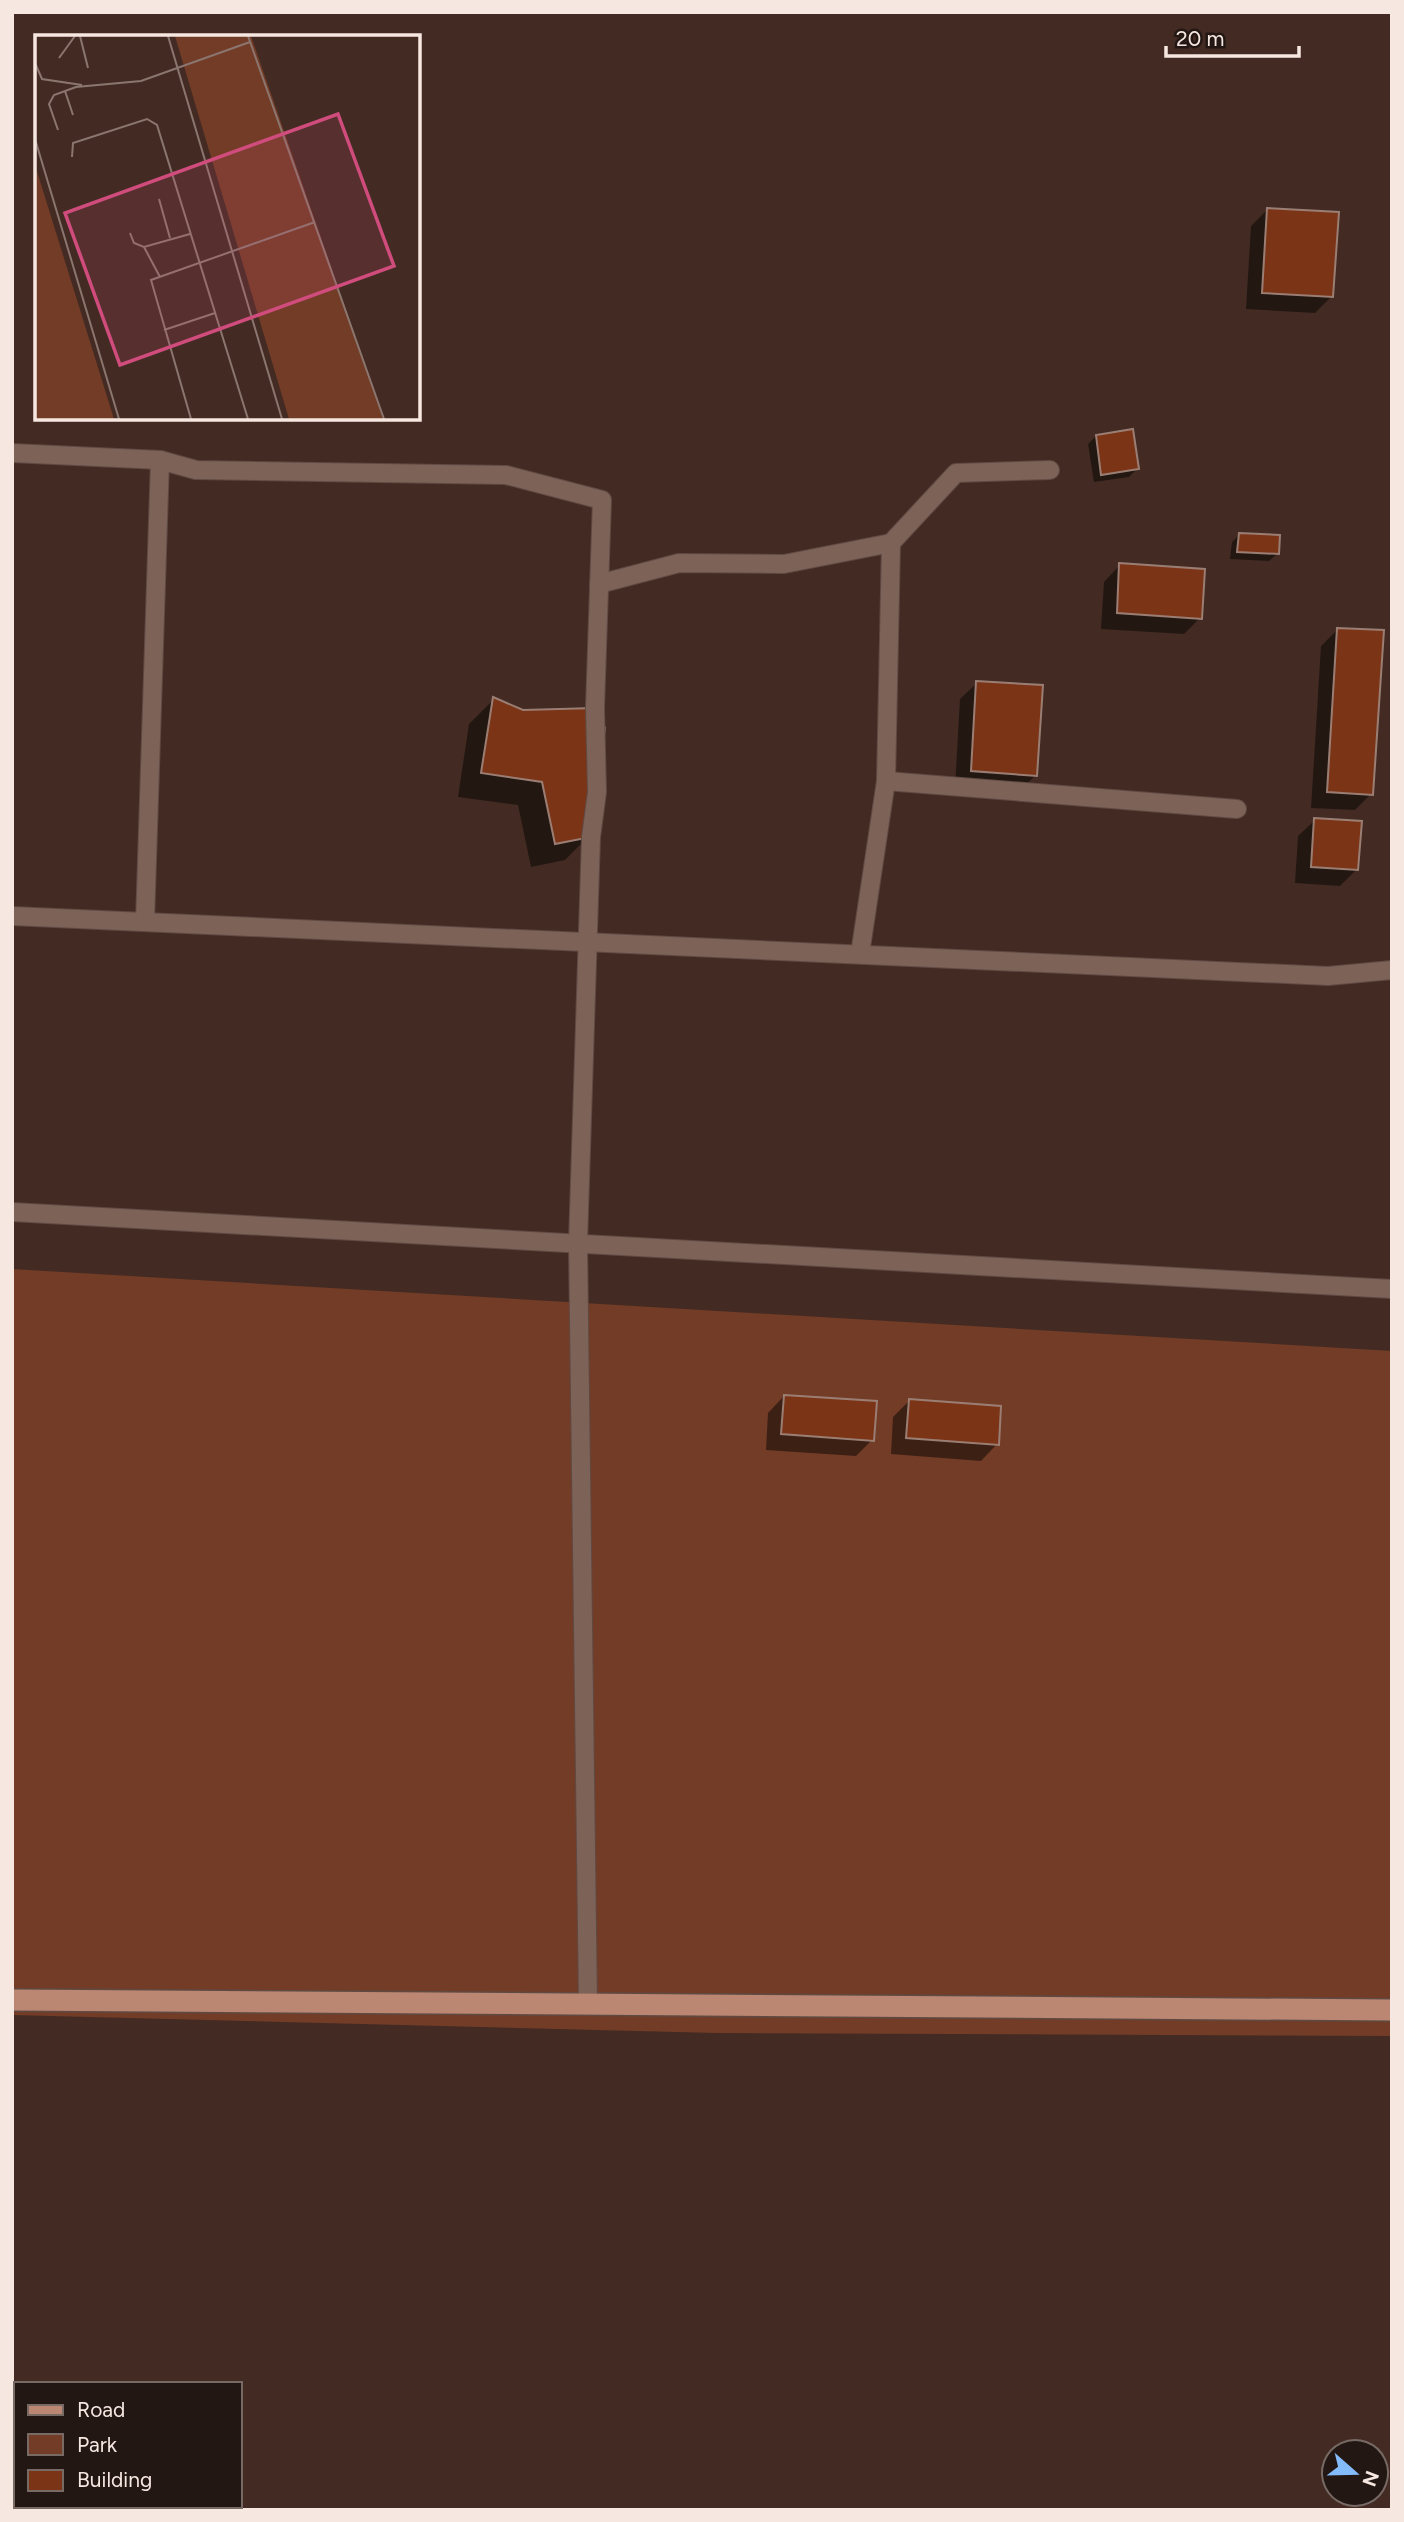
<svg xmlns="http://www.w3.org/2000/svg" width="1404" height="2522" viewBox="0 0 1404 2522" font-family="Figtree,sans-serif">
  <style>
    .green { fill: #733c27 }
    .shadow { fill: #0007 }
    .building { fill: #7c3417; stroke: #9a7e73; stroke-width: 2 }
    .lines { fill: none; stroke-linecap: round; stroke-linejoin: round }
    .lane-casing { stroke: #5f4a43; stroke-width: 20 }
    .primary-casing { stroke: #5f4a43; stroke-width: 24 }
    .lane { stroke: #7d6258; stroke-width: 18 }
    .primary { stroke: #bb8672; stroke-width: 21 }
    .inset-road { fill: none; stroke: #8b766f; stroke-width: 2 }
    .view { fill: #cf4c7c; fill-opacity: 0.15; stroke: #cf4c7c; stroke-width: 3.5 }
    .inset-edge { fill: none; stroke: #f7e7e1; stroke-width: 3.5 }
  </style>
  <rect width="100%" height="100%" fill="#432b23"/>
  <polygon class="green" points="12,1269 1392,1351 1392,2036 716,2033 12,2015"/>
  <g class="shadow">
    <polygon points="1267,210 1332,296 1315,313 1246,309 1251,226"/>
    <polygon points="1096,436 1137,469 1129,477 1094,482 1088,444"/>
    <polygon points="1240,534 1277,554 1269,561 1230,559 1232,542"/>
    <polygon points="1120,565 1200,618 1184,634 1101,629 1104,582"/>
    <polygon points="1338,629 1371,794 1355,810 1311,808 1321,646"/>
    <polygon points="977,683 1036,775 1019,791 955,787 960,699"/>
    <polygon points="493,700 589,836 565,860 531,867 518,805 458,797 469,724"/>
    <polygon points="1315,820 1356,870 1340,886 1295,883 1298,836"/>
    <polygon points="784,1396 872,1440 856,1456 766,1450 768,1413"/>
    <polygon points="909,1401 997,1444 981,1461 891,1454 893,1417"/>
  </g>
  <g class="building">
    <polygon points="1267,208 1339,212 1333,297 1262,293"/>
    <polygon points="1133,429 1139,469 1101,475 1096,435"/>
    <polygon points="1239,533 1280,535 1279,554 1237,552"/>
    <polygon points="1119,563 1205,569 1202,619 1117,613"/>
    <polygon points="1337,628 1384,630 1373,795 1327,792"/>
    <polygon points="976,681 1043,685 1037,776 971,771"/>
    <polygon points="493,697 523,710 595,708 605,728 591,837 555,844 542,782 481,773"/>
    <polygon points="1314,818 1362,821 1358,870 1311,867"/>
    <polygon points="784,1395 877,1401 874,1441 781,1434"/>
    <polygon points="909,1399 1001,1406 999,1445 906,1438"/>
  </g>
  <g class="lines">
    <defs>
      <g id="lane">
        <polyline points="12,453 160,460 196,470 506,475 602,500 595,708 597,792 591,837 578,1243 588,2005"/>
        <polyline points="599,584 679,563 784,564 891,543"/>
        <polyline points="886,781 1237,809"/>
        <polyline points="12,916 1328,976 1392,970"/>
        <polyline points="145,922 160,460"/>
        <polyline points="860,954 886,781 891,543 956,473 1050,470"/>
        <polyline points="12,1212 1392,1289"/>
      </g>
      <polyline id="primary" points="12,2000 1392,2010"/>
    </defs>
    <use href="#lane" class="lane-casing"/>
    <use href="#primary" class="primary-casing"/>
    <use href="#lane" class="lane"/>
    <use href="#primary" class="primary"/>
  </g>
  <g transform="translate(35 35)">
    <rect width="385" height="385" fill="#432b23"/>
    <path d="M140 1H216L349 384H254ZM0 130 79 384H0Z" fill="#733c27"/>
    <path class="inset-road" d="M45 1 53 33M133 1 247 384M213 1 349 384M24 23 40 1M0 28 7 44 47 50M30 56 38 80M23 95 14 69 19 60 41 52 106 46 215 7M0 104 84 384M37 122 38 108 112 84 122 90 213 384M124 164 135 203M95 198 99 208 109 212 155 199M109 212 125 242M129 295 180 278M156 384 116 245 280 187"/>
    <path class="view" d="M303 79 359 231 85 330 30 178Z"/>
    <rect width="385" height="385" class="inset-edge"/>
  </g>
  <rect width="1404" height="2522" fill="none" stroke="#f7e7e1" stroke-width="28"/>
  <rect x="14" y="2382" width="228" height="126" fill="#221713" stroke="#776a65" stroke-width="2"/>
  <rect x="28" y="2405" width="35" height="10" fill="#bb8672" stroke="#776a65" stroke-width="2"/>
  <text x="77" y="2417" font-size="21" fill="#f7e7e1">Road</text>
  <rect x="28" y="2434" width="35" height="21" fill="#733c27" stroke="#776a65" stroke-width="2"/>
  <text x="77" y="2452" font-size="21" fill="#f7e7e1">Park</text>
  <rect x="28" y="2470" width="35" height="21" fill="#7c3417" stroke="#776a65" stroke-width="2"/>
  <text x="77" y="2487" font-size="21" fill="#f7e7e1">Building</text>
  <g transform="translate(1355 2473) rotate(110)"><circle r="33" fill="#221713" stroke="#776a65" stroke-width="2"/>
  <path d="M0-5L12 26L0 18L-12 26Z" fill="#84bbfb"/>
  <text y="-10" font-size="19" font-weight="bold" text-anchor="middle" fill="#f7e7e1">N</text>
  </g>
  <path d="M1166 46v10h133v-10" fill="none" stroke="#f7e7e1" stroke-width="3.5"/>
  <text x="1176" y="46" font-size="21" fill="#f7e7e1" stroke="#221713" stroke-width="5" paint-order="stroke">20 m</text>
</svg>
